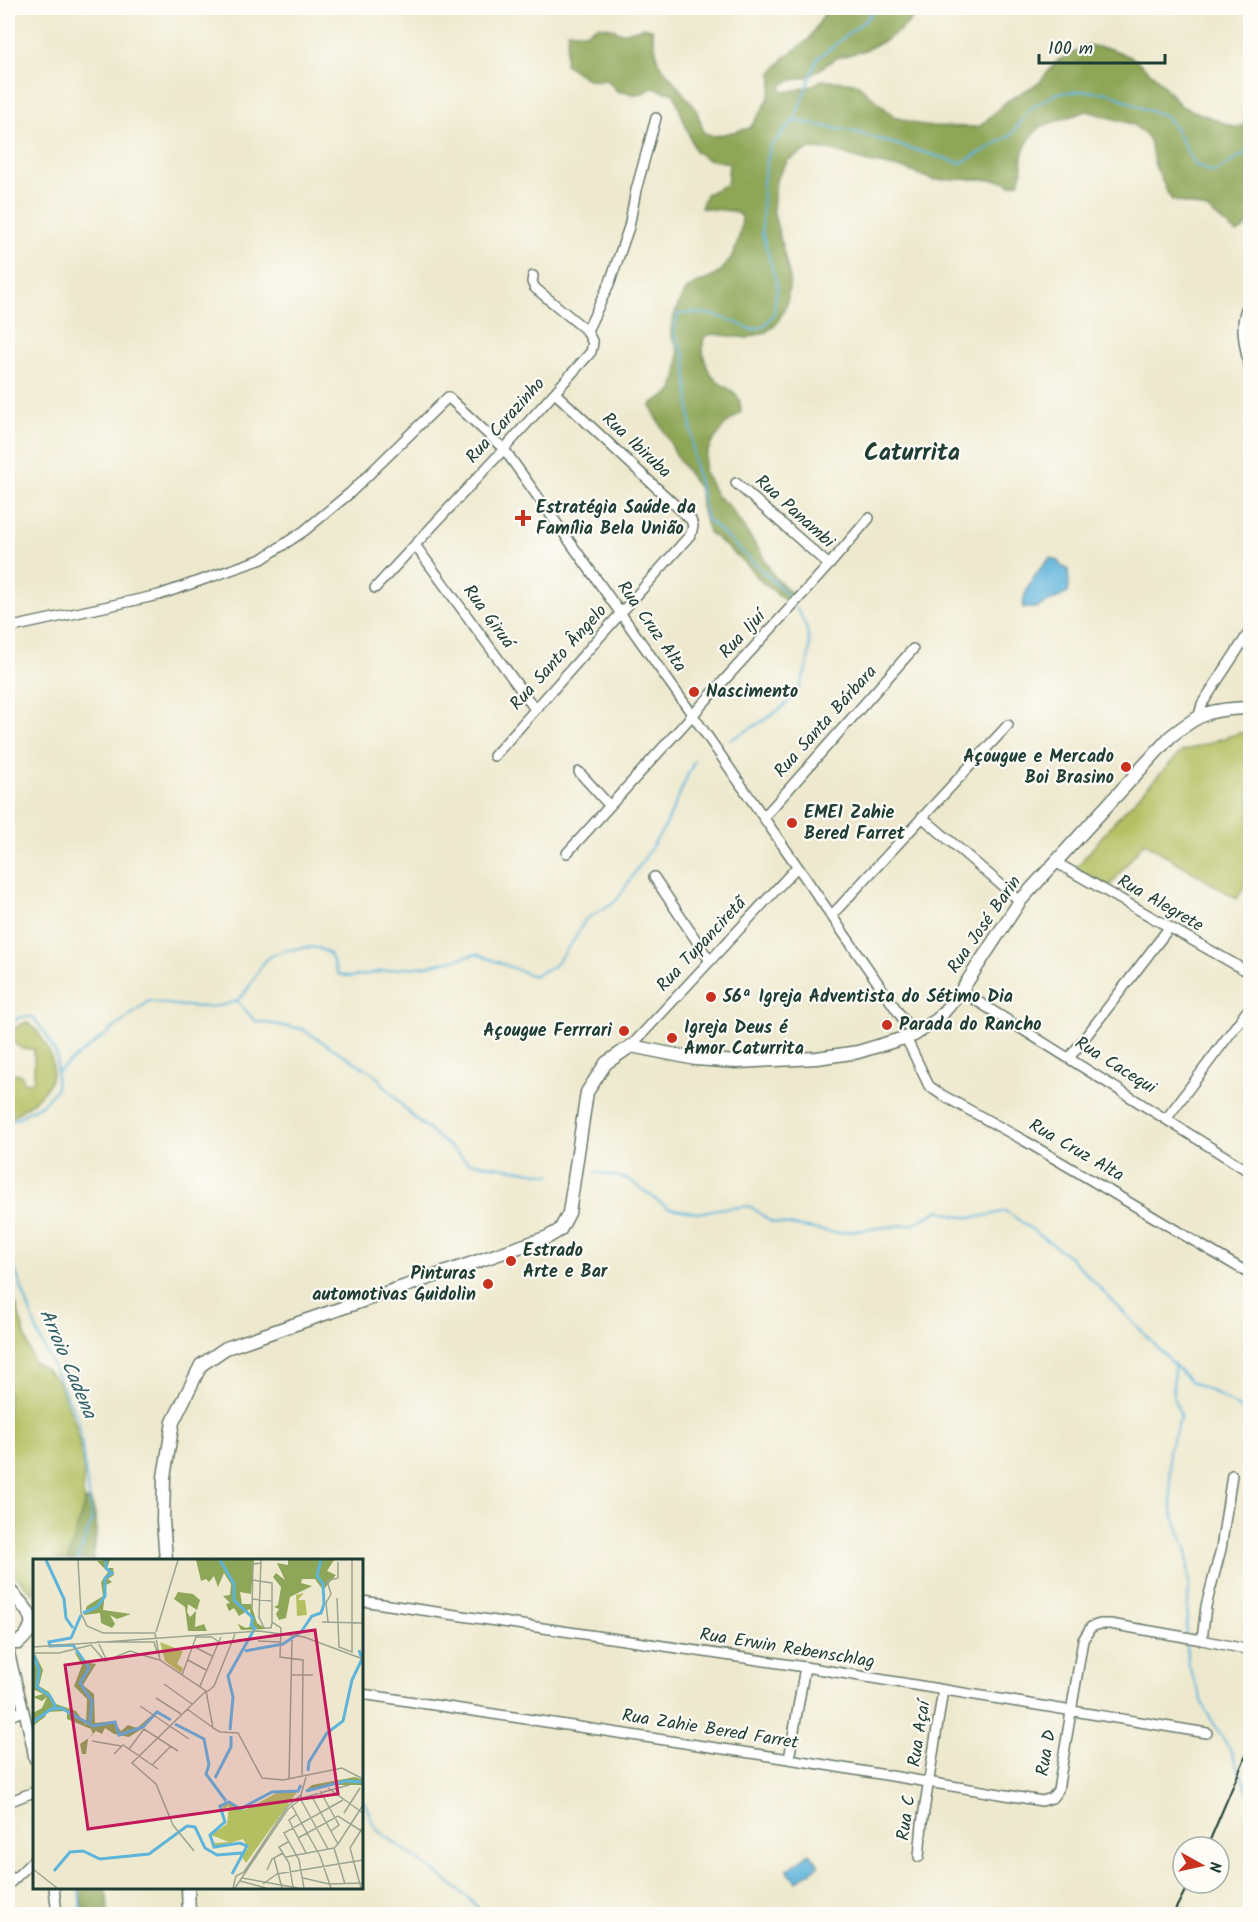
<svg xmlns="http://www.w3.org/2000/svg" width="1258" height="1922" viewBox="0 0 1258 1922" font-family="Kalam,sans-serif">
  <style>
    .green { fill: #b3bf61; stroke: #697e4a; stroke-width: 1.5 }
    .forest { fill: #8ea657; stroke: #567246; stroke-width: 1.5 }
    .water { fill: #5fb4db; stroke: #3f7888; stroke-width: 1.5 }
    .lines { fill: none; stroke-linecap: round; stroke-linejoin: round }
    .stream { stroke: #5fb4db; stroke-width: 2 }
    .minor-casing { stroke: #67796a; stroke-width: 12 }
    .major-casing { stroke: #67796a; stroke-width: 15 }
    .minor { stroke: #fff; stroke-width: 9 }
    .major { stroke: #fff; stroke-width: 12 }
    .rail { stroke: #1f3d34; stroke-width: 2 }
    .poi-dot { fill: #c8321e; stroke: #fdfcf7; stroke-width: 2 }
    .labels { text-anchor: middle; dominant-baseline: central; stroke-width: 4.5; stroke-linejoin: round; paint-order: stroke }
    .street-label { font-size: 18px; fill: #1f3d34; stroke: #fdfcf7 }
    .poi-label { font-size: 18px; font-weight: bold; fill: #1f3d34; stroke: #fdfcf7; text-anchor: start }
    .water-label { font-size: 20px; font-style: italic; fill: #326166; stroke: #fdfcf7 }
    .district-label { font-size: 24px; font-weight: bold; fill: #1f3d34; stroke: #fdfcf7 }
    .inset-river { fill: none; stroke: #5fb4db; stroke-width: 3 }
    .inset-road { fill: none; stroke: #9ba490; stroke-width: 1.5 }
    .view { fill: #c2185b; fill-opacity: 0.15; stroke: #c2185b; stroke-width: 3 }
    .inset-edge { fill: none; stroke: #1f3d34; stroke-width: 3 }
  </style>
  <rect width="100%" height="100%" fill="#fdfcf7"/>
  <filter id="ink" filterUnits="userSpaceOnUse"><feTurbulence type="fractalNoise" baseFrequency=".0167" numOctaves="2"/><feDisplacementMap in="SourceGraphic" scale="12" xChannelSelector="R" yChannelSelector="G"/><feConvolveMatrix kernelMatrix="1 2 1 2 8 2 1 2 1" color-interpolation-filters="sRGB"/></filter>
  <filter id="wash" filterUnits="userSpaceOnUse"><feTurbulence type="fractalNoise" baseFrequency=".008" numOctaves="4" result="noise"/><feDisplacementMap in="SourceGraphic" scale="24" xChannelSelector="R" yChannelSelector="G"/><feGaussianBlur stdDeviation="1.35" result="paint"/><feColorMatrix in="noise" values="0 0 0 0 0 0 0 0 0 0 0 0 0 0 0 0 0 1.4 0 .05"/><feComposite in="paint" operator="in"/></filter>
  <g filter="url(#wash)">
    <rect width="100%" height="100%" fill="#eee9ce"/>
    <g class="green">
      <polygon points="1239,733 1250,733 1250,876 1237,899 1144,842 1109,887 1076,868 1115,821 1181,752"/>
      <path d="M26 1022C36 1028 41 1036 47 1047 66 1084 34 1101 8 1120V1076L16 1073 22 1076 24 1082 30 1083 34 1079V1049H22L12 1042H8V1032Z"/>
      <polygon points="8,1286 16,1305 33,1362 44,1368 58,1381 76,1425 84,1470 83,1493 85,1501 68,1560 34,1560 34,1595 8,1568"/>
    </g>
    <g class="forest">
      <path d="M828 8H923L902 29 884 41 863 51 836 58 810 76 789 81 781 85V90L786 92 809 87 822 80 856 83 895 117 924 126 979 127 1008 100 1039 83 1057 61 1087 45 1112 49 1133 58 1157 78 1181 106 1234 127H1240L1245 123 1250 109V178L1247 180 1246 184 1250 186C1251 203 1256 227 1236 233L1207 209 1172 200 1168 194 1154 163 1151 145 1146 135 1132 124 1087 111 1042 126C1033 134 1022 146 1022 159 1021 171 1024 172 1018 183L1010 185 1004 181 980 179 933 180 905 169 868 162 829 150 809 149 788 160 776 180 773 210 790 278 787 304 777 323 766 332 747 338 712 334 704 337C701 351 705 371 717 381 731 393 740 388 741 412L725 425 711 444 706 456 704 470 716 495 729 506 761 553 773 575 793 595 786 601 763 583 746 564 709 532 701 507 700 490 679 460 651 407 652 403 672 392C676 379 680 365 678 351 678 345 672 340 671 335 670 324 679 299 686 291 694 282 704 282 714 276 733 264 741 238 742 216L732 211 701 208 706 194 727 184 729 163 707 159 695 151 674 94 653 88 638 95 617 91 607 80C586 83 581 75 565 64L568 31 585 33 598 26 611 28 622 33 644 27 652 29 658 62 696 109 704 133 715 136 750 128C761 111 776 95 771 74L784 58 809 39Z"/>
      <path d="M90 1499C99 1520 96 1539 93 1560H68L85 1501Z"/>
      <polygon points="79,1888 104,1888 107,1895 108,1914 84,1914"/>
    </g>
    <g class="water">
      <path d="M1050 558 1058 561 1061 566 1068 569 1069 586 1068 593 1036 608H1023C1023 589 1037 571 1050 558Z"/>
      <polygon points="810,1853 819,1865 796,1882 787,1870"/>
    </g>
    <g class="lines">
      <g class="stream">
        <polyline points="795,121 855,132 960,163 982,152 1011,135 1031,108 1058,93 1084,91 1109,93 1144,109 1164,115 1172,123 1194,164 1214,173 1250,150"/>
        <path d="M792 603 785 592 707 519 694 462 685 357 674 334 678 314C708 310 725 317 752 330L764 326 774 314 777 285 762 233 763 181 770 147 794 121 817 59 867 19 876 8"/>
        <path d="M730 740C753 727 781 713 798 691 800 688 801 682 803 678 813 652 812 631 796 608"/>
        <polyline points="237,1001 255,1021 302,1029 374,1074 412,1116 468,1162 551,1175"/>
        <polyline points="8,1023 21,1017 33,1017 46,1034 57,1057 56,1089 43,1104 8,1123"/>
        <path d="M57 1072 149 1001C170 1005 218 1012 237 1000 250 992 258 967 267 959 277 950 305 946 317 948 321 949 326 952 330 954L338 974 351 977 396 969 427 966 477 954 533 976 554 966 574 940 585 920 617 900 666 825 694 761"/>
        <path d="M595 1172 628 1179 668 1208 699 1213 717 1209 750 1206 771 1222 837 1233 913 1224 940 1210C963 1222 983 1217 1006 1211L1069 1256 1190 1381 1217 1394 1250 1415"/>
        <polyline points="8,1250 40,1339 79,1422 92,1521 77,1560"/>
        <polyline points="1174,1364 1173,1396 1181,1417 1169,1449 1169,1461 1172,1511 1187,1551 1189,1586 1186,1633"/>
        <polyline points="1186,1639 1188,1664 1206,1711 1230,1749 1250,1796"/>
        <path d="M362 1800C370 1808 369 1820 376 1828 383 1836 394 1841 402 1848 431 1870 460 1887 484 1914"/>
        <polyline points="79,1888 81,1914"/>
      </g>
    </g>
  </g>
  <g filter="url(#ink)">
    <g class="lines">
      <defs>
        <g id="minor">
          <path d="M1250 301C1237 321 1245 347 1250 370"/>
          <polyline points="587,331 610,282 629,227 636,190 656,118"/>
          <polyline points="736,483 829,565"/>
          <polyline points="415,545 535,709"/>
          <polyline points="375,588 504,449 591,352 593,343 587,331 535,288 532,282 533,276"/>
          <polyline points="8,628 159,595 262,559 304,531 350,493 448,397 504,449 692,714 914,1035"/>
          <polyline points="1199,716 1202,704 1250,631"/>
          <polyline points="494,756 691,534 693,526 691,520 555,393"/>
          <polyline points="579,772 609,805"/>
          <polyline points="764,817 913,649"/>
          <polyline points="922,817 1020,901"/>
          <polyline points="567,853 829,565 869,518"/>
          <polyline points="1055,862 1250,973"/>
          <polyline points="654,877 710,961"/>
          <polyline points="831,916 1008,725"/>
          <polyline points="961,991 1250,1172"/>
          <polyline points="906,1038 929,1086 942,1095 1025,1141 1250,1274"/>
          <polyline points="631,1046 797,867"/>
          <polyline points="1070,1057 1169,928"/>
          <polyline points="1167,1118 1250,1007"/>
          <polyline points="362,1601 805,1667 1207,1733"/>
          <polyline points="1202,1640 1206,1606 1221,1549 1232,1475"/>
          <path d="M8 1646C16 1684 28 1721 34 1759"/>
          <polyline points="362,1694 789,1759 1042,1801 1052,1798 1058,1790 1083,1640 1091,1627 1100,1624 1110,1624 1202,1640 1250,1650"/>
          <polyline points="8,1717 22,1711"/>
          <polyline points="789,1759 805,1667"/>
          <polyline points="8,1802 34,1792"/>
          <polyline points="919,1857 922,1824 943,1690"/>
          <polyline points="8,1885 34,1860"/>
          <polyline points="54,1888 57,1914"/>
        </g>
        <g id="major">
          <path d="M166 1560 163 1521 164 1477 173 1422 201 1365 226 1348 548 1237 560 1230 569 1213 587 1092 606 1063 631 1046 696 1059 737 1062 817 1058 858 1052 914 1035 938 1019 961 991 1020 901 1170 737C1201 712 1211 709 1250 708"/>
          <path d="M8 1588C22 1607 47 1620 18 1643H8"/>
          <polyline points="188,1888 189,1914"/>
        </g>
      </defs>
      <use href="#minor" class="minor-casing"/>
      <use href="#major" class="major-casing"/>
      <use href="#minor" class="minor"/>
      <use href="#major" class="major"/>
      <g class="rail">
        <polyline points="1207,1847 1250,1746"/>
        <polyline points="1173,1914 1189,1883"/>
      </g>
    </g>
  </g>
  <g class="poi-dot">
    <path d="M520 509h6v6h6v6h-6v6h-6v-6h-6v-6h6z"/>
    <circle cx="694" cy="692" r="6"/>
    <circle cx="1126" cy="767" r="6"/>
    <circle cx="792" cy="823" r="6"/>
    <circle cx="711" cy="997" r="6"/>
    <circle cx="887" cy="1025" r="6"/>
    <circle cx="624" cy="1031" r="6"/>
    <circle cx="672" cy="1038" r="6"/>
    <circle cx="511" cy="1261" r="6"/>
    <circle cx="488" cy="1284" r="6"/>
  </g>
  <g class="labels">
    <g class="street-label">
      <text transform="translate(506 421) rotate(-48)">Rua Carazinho</text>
      <text transform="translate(636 446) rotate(43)">Rua Ibiruba</text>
      <text transform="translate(794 512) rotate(42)">Rua Panambi</text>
      <text transform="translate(488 617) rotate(54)">Rua Giruá</text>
      <text transform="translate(651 627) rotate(55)">Rua Cruz Alta</text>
      <text transform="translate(743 635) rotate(-47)">Rua Ijuí</text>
      <text transform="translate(559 658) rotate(-48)">Rua Santo Ângelo</text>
      <text transform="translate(826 722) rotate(-48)">Rua Santa Bárbara</text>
      <text transform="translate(1160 904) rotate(30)">Rua Alegrete</text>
      <text transform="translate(985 925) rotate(-55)">Rua José Barin</text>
      <text transform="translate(702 945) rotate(-47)">Rua Tupanciretã</text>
      <text transform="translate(1115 1066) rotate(32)">Rua Cacequi</text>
      <text transform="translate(1076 1151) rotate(30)">Rua Cruz Alta</text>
      <text transform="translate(787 1649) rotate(9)">Rua Erwin Rebenschlag</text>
      <text transform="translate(710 1730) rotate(9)">Rua Zahie Bered Farret</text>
      <text transform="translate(920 1734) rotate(-81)">Rua Açaí</text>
      <text transform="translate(1047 1753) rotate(-80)">Rua D</text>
      <text transform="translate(907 1818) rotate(-82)">Rua C</text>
    </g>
    <g class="poi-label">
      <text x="536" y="508">Estratégia Saúde da<tspan x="536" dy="21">Família Bela União</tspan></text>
      <text x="706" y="692">Nascimento</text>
      <text x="1114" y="757" text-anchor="end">Açougue e Mercado<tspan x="1114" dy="21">Boi Brasino</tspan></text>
      <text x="804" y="813">EMEI Zahie<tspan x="804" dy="21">Bered Farret</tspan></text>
      <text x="723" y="997">56ª Igreja Adventista do Sétimo Dia</text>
      <text x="899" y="1025">Parada do Rancho</text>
      <text x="684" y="1028">Igreja Deus é<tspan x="684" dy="21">Amor Caturrita</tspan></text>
      <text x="612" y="1031" text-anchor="end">Açougue Ferrrari</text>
      <text x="523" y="1251">Estrado<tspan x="523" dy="21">Arte e Bar</tspan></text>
      <text x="476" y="1274" text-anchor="end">Pinturas<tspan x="476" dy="21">automotivas Guidolin</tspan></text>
    </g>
    <g class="water-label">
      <text transform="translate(67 1364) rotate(67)">Arroio Cadena</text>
    </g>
    <g class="district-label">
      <text x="912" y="453">Caturrita</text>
    </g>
  </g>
  <g transform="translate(33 1559)">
    <rect width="330" height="330" fill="#eee9ce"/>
    <path d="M271 34 265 41H272L274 56 264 57 263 36ZM127 83 150 92 144 105 150 109 148 114 132 102ZM249 231 264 233 213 304 209 298 215 289 210 280 182 289 178 280 182 284 196 283 178 276 194 265 196 246 191 251 189 246 195 243 207 251 214 250Z" fill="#b3bf61"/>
    <path d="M77 1 74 9H80L81 16 75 20 79 23 73 26 70 51 98 55 84 60 77 56 82 65 79 69 68 64 67 54 51 56 54 47 70 37 68 23 75 13 64 2ZM163 1H221L218 35 207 33 209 45H218L224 64 233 70 208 71 205 65 213 69 218 67 217 50 206 57 201 49 196 52 193 45 197 44 190 37 197 36 198 25 191 14 185 28 181 17 176 23 173 20 168 22ZM255 1H301L294 12 303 16 290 31 282 20H269L268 24 279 27 257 38 253 59 246 61 243 55 246 50 241 48 245 46 248 28 240 18 243 14 252 21 244 4 255 6ZM145 33 160 35 167 41 164 51 155 45 154 53 157 58 163 52 162 68 171 65 174 72H155L152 48 141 40ZM41 92 56 104 63 105 50 126 61 135 62 164 80 162 88 172 95 166 104 169 119 156 112 168 96 178 81 175 72 169 69 175 63 172 55 180 53 195H49L47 185 60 176 58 170 34 160V152L12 153 13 157 0 167V154L9 149 14 138 9 142 0 138 10 135 0 130 2 95 10 111 6 127 16 133 23 145 43 152 53 166 54 140 41 127 49 106ZM322 218 330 221V226H301L305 223 272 232 279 226Z" fill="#8ea657"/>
    <path class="inset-river" d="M13 1 31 40 33 59 40 69M187 1 201 25V41L220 59 218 66 222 69 195 117 200 138 197 171M50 54 64 48 72 37V19L79 14 73 9V1M48 56 38 79 16 83 17 87 40 86 56 109 47 124 59 142 57 163M212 92 250 85 268 73 279 57 288 54 291 45 290 25 284 17 288 1M1 96 6 111 4 128 17 137 23 149M0 163 18 150 28 149 60 167 82 163 86 176 110 168 124 153 138 161M142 165 171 180 176 206 173 215 193 242M275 212 276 203 294 174 310 162 319 121 329 100 326 91M182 219 198 188V177M273 232 312 222 330 223M21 312 37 293 50 292 67 300 116 295 154 267 162 268 172 289 184 296 209 294M199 315 214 287 207 284 181 288 177 276 192 263 187 247 196 243 207 250 239 233 265 232 268 226"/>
    <path class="inset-road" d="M45 1 48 54 54 67 70 74H122L127 101 173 132 180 169 187 173 205 174 229 219 250 221 309 209 330 220M228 1 226 58 231 69H238L239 64M220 21 239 24V63L248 69 247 98 270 101 269 216M304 39 306 88 319 93V1M219 40 238 42M219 49 220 5 228 4M289 63 330 64M295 63 293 44 298 35 294 22 305 19V3M123 73 145 1M225 82 247 83M160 87 179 97M0 88 226 72 271 78 330 100M0 94H26L58 86 72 102 97 92 126 101M155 101 173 111M74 102 65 83H121L124 93M149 116 163 78H179L186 83M258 116H280M131 125 159 145M167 127 188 78M174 133 181 127 202 75M123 139 148 155M107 147 156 180M154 150 179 168M59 182 88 187M96 190 111 170 145 192M81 195 90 186 125 210M119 206 138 187M256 219 259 81M295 229 330 254M287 232 306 266 298 272M268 236 273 218M278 236 305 285 301 289M269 239 316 226M268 241 295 290M259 247 287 297 298 329M311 254 327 229M264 255 256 261 273 294M265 279 305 257 330 273M255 283 246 288 256 304 260 328M305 285 330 246M301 289 312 325M317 289 328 329M317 289 330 268M161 292 140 266 123 225 99 204 173 132M253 298 301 289M241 299 249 329M0 310 24 329M234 311 239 300 250 294M209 319 265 329M270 319 296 325 330 324M207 322 233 329M230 325 244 315 330 301M200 329 203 317 211 313 254 248 268 236V240L255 250 202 329M271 329 266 301 251 274 310 241"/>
    <path class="view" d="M282 71 305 235 55 270 32 106Z"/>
    <rect width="330" height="330" class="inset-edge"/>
  </g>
  <rect width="1258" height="1922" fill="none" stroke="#fdfcf7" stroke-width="30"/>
  <g transform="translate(1201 1865) rotate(98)"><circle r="28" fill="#fdfcf7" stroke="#a4b0a9" stroke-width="1.5"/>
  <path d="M0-4.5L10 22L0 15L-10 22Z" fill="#c8321e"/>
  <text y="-9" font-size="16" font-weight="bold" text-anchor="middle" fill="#1f3d34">N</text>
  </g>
  <path d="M1039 54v9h126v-9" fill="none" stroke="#1f3d34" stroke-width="3"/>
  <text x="1048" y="54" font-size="18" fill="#1f3d34" stroke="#fdfcf7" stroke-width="4.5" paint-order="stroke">100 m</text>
</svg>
